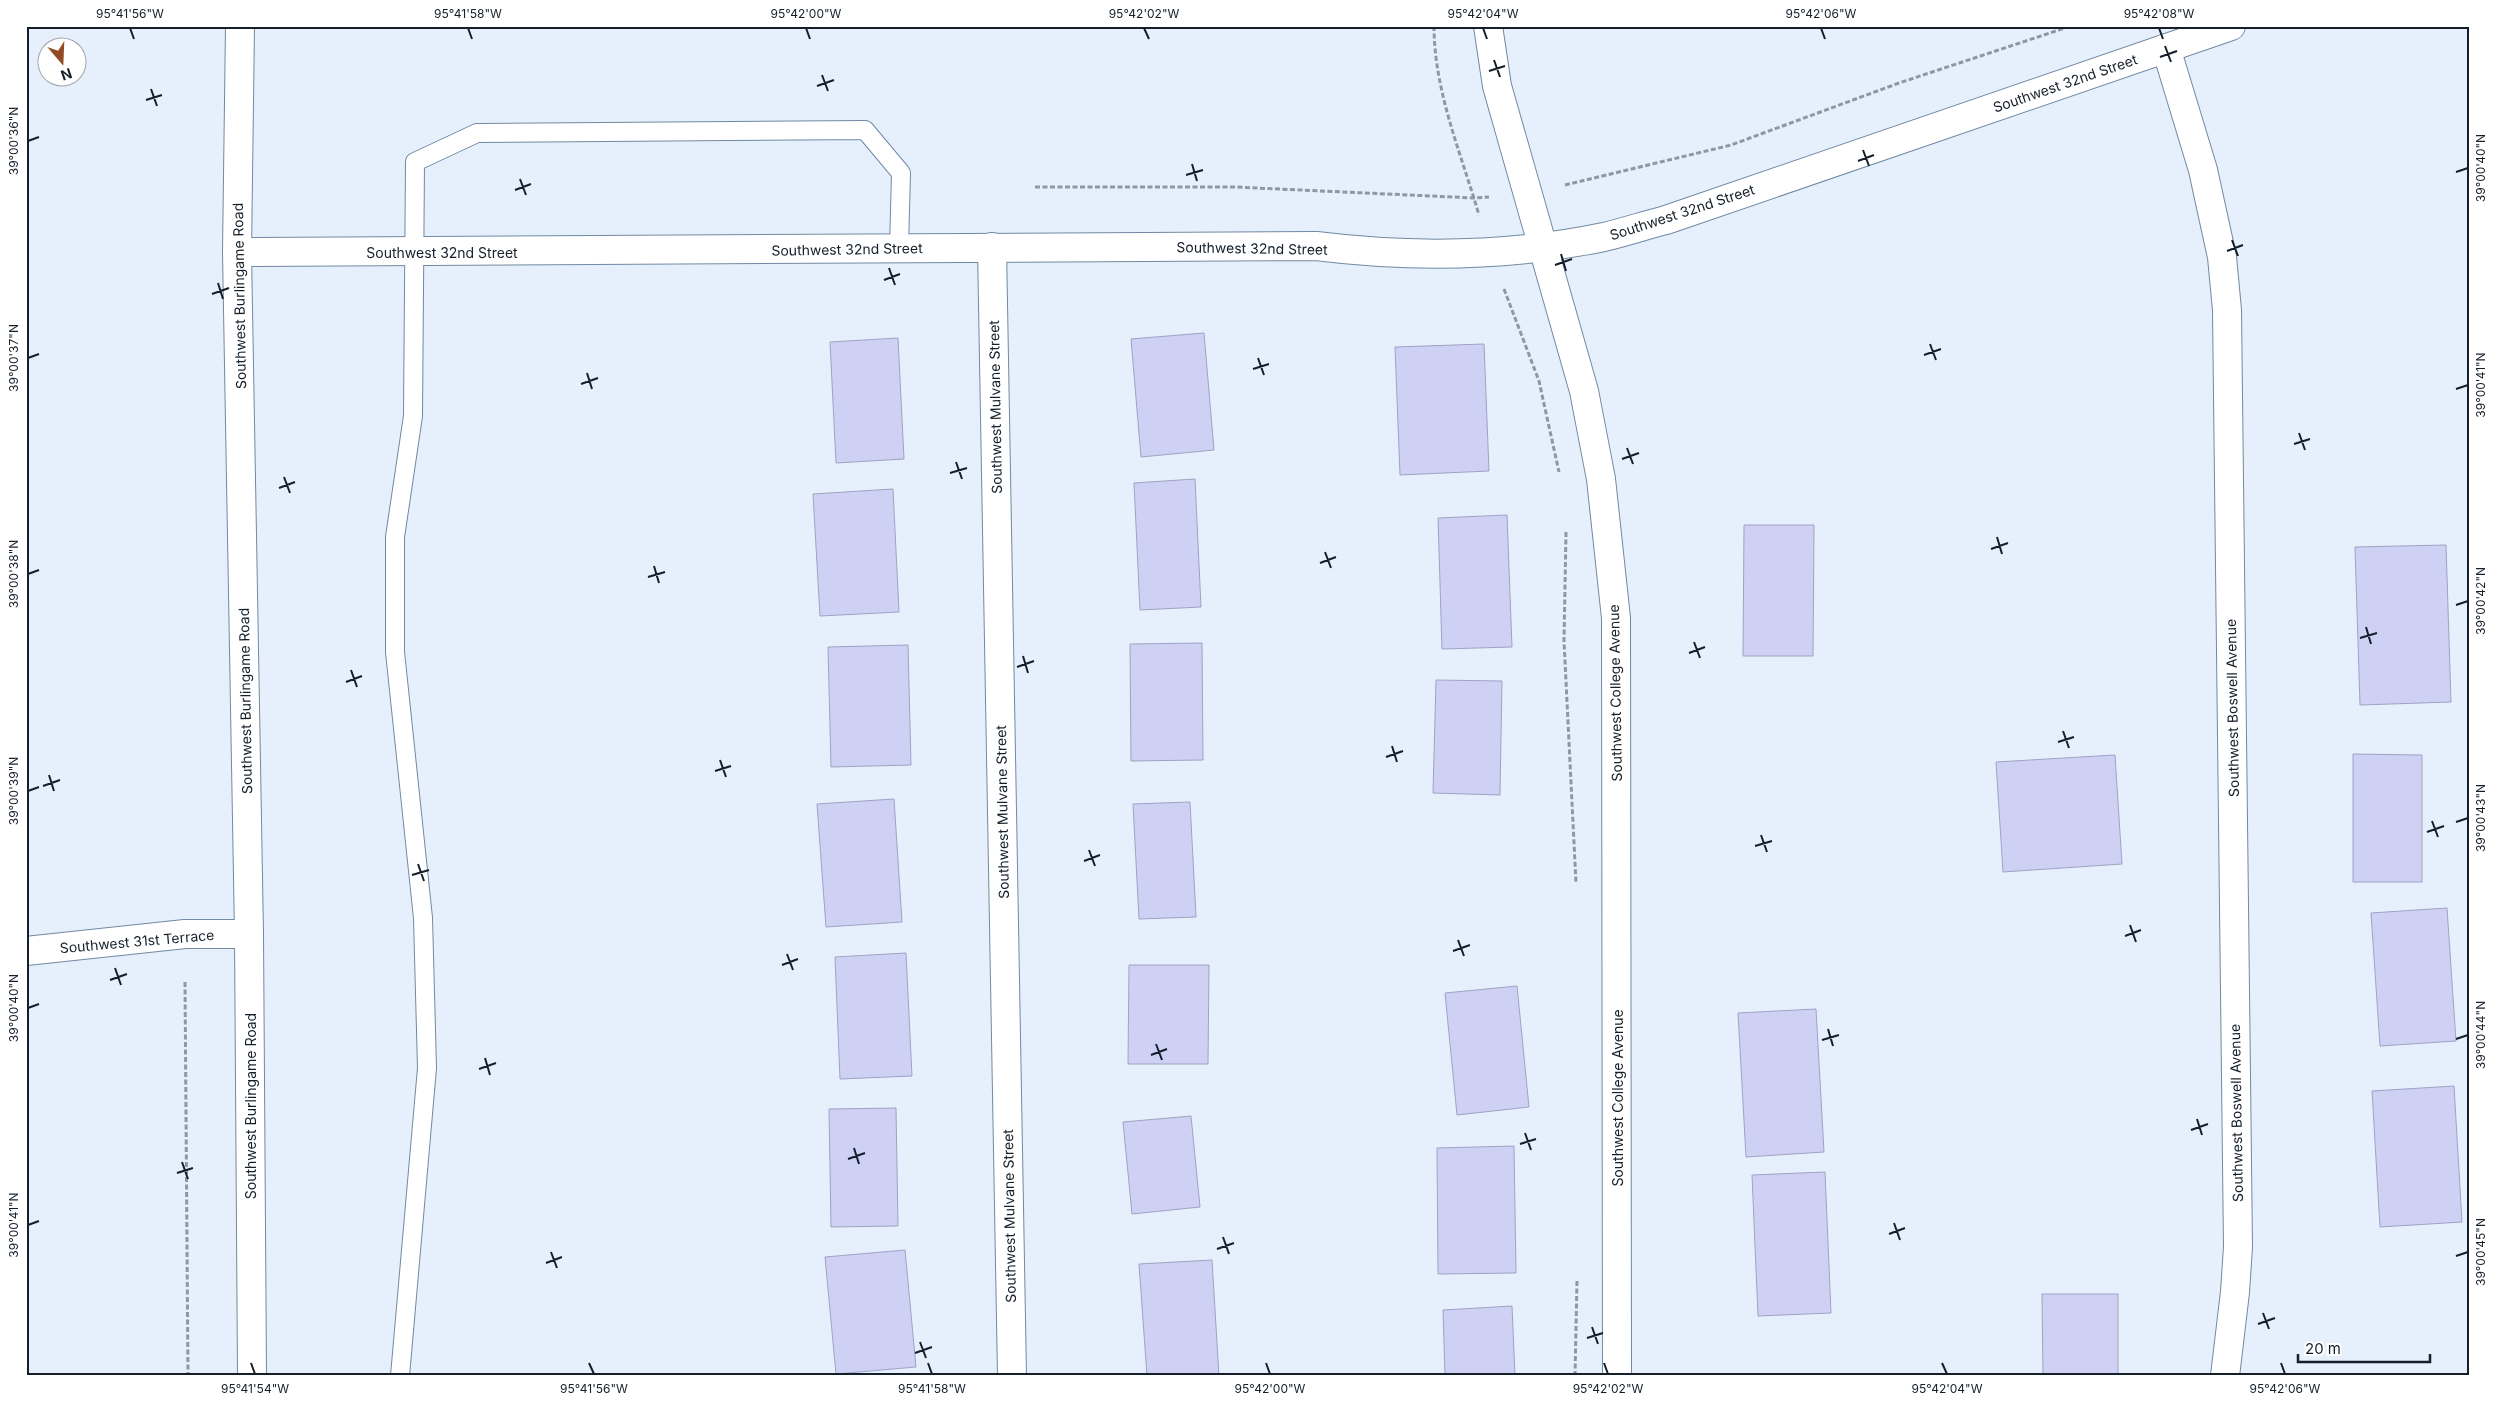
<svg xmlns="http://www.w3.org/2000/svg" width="2495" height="1402" viewBox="0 0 2495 1402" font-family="Inter,sans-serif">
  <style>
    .building { fill: #cfd1f4; stroke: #a0a2c3 }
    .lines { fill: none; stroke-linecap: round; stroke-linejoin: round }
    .service-casing { stroke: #7189a3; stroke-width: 20 }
    .minor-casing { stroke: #7189a3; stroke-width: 30 }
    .secondary-casing { stroke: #7189a3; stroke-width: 30 }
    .path { stroke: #8d98a3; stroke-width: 3; stroke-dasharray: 5 2.5; stroke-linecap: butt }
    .service { stroke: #fff; stroke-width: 18 }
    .minor { stroke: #fff; stroke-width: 28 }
    .secondary { stroke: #fff; stroke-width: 28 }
    .ticks { fill: none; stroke: #151f29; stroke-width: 2 }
    .labels { text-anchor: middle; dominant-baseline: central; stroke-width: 5; stroke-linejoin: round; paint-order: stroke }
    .street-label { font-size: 14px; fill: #151f29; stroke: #fff }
    .neatline { fill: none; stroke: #151f29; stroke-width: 2 }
    .ticks-label { font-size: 12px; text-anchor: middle; fill: #151f29 }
  </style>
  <rect width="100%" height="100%" fill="#e5f0fc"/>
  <g class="building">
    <polygon points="1204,333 1214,450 1141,457 1131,339"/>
    <polygon points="898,338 904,459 836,463 830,342"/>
    <polygon points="1484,344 1489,471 1400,475 1395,347"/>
    <polygon points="1195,479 1201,607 1140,610 1134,483"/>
    <polygon points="893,489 899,612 820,616 813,494"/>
    <polygon points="1507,515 1512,647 1442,649 1438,518"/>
    <polygon points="1744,525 1814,525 1813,656 1743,656"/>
    <polygon points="2446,545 2451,702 2360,705 2355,547"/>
    <polygon points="1202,643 1203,760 1131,761 1130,644"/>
    <polygon points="908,645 911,765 831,767 828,647"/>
    <polygon points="1436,680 1502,681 1500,795 1433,793"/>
    <polygon points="2353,754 2422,755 2422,882 2353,882"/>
    <polygon points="2115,755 2122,864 2003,872 1996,762"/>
    <polygon points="894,799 902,922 826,927 817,804"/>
    <polygon points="1190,802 1196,917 1139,919 1133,804"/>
    <polygon points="2447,908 2456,1041 2380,1046 2371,913"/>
    <polygon points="906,953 912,1076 840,1079 835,957"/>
    <polygon points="1129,965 1209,965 1208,1064 1128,1064"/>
    <polygon points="1517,986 1529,1107 1457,1115 1445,993"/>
    <polygon points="1816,1009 1824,1152 1746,1157 1738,1013"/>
    <polygon points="2454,1086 2462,1222 2380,1227 2372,1091"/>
    <polygon points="896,1108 898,1226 831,1227 829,1109"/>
    <polygon points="1191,1116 1200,1207 1132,1214 1123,1122"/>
    <polygon points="1514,1146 1516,1273 1438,1274 1437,1148"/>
    <polygon points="1825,1172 1831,1313 1758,1316 1752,1175"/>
    <polygon points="905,1250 916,1367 836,1374 825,1257"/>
    <polygon points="1212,1260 1219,1376 1147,1376 1139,1264"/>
    <polygon points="2042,1294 2118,1294 2118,1376 2043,1376"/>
    <polygon points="1512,1306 1515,1376 1445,1376 1443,1310"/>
  </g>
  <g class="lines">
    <defs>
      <polyline id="service" points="400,1376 427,1068 423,918 395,652 395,537 413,416 415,162 477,133 865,130 901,173 899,248"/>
      <g id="minor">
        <polyline points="1488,26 1497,86 1584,391 1601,479 1616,618 1617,1376"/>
        <polyline points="2166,48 2203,170 2222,257 2227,310 2238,1247 2235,1292 2225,1376"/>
        <polyline points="992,247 1012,1376"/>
        <path d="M237 252 1316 246C1413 258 1508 257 1604 237 1625 232 1646 225 1666 220L2231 26"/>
        <polyline points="26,951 185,934 249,934"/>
      </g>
      <polyline id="secondary" points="240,26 237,252 249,934 252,1376"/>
    </defs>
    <use href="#service" class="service-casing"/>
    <use href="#minor" class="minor-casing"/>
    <use href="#secondary" class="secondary-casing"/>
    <g class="path">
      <path d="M1434 26C1434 91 1461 153 1479 215"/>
      <polyline points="1565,185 1731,145 1899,83 2071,26"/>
      <polyline points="1035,187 1235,187 1474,198 1489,197"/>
      <polyline points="1504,289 1539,381 1559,472"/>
      <polyline points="1566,532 1564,641 1576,883"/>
      <polyline points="185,982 188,1376"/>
      <polyline points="1575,1376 1577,1281"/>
    </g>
    <use href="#service" class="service"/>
    <use href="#minor" class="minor"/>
    <use href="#secondary" class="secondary"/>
  </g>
  <path class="ticks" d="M130 28 134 39M468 28 472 39M806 28 810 39M1144 28 1149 39M1483 28 1487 39M1821 28 1825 39M2159 28 2163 39M2165 46 2171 62M2160 57 2177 51M1494 60 1500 77M1489 71 1505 66M822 75 828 91M817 86 834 80M151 89 157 106M146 100 162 95M28 141 39 137M1863 150 1869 166M1858 161 1874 155M1192 164 1197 181M2456 172 2468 168M1186 175 1203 170M520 179 526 195M515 190 531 184M2232 240 2238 256M2227 251 2243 245M1561 254 1566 271M1555 265 1572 259M889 268 895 285M884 280 900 274M218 283 223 299M212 294 229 288M1930 344 1936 360M1924 355 1941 349M28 358 39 354M1258 358 1264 375M1253 369 1269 364M587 373 592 389M581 384 598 378M2456 389 2468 385M2299 433 2305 450M2294 444 2310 439M1627 448 1633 464M1622 459 1639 453M956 462 962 479M950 473 967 468M284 477 290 493M279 488 295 482M1997 537 2002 554M1991 549 2008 543M1325 552 1331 568M1320 563 1336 557M654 566 659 583M28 574 39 570M648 577 665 572M2456 605 2468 601M2366 627 2371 644M2360 638 2377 633M1694 642 1700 658M1689 653 1705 647M1023 656 1028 673M1017 667 1034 661M351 670 357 687M346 682 362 676M2063 731 2069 748M2058 742 2074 737M1392 746 1397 762M1386 757 1403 751M720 760 726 777M715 771 731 766M49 775 54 791M43 786 60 780M28 791 39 787M2432 821 2438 837M2456 822 2468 818M2427 832 2444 826M1761 835 1767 852M1755 846 1772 841M1089 850 1095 866M1084 861 1100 855M418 864 424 881M412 875 429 870M2130 925 2136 942M2125 936 2141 930M1458 940 1464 956M1453 951 1470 945M787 954 793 970M782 965 798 959M115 968 121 985M110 980 127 974M28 1008 39 1004M1828 1029 1833 1046M2456 1039 2468 1035M1822 1040 1839 1035M1156 1044 1162 1060M1151 1055 1167 1049M485 1058 490 1075M479 1069 496 1063M2197 1119 2202 1135M2191 1130 2208 1124M1525 1133 1531 1150M1520 1144 1536 1139M854 1148 859 1164M848 1159 865 1153M182 1162 188 1179M177 1173 193 1168M1894 1223 1900 1240M28 1225 39 1221M1889 1234 1905 1228M1223 1237 1229 1254M1217 1249 1234 1243M551 1252 557 1268M2456 1256 2468 1252M546 1263 562 1257M2263 1313 2269 1329M2258 1324 2275 1318M1592 1327 1598 1344M1587 1338 1603 1333M920 1342 926 1358M915 1353 932 1347M251 1363 255 1374M589 1363 594 1374M928 1363 932 1374M1266 1363 1270 1374M1604 1363 1608 1374M1942 1363 1947 1374M2281 1363 2285 1374"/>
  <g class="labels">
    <g class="street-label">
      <text transform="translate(2065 83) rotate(-19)">Southwest 32nd Street</text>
      <text transform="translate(1682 212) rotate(-18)">Southwest 32nd Street</text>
      <text transform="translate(1252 248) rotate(1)">Southwest 32nd Street</text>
      <text transform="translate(847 249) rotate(-1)">Southwest 32nd Street</text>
      <text x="442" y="252">Southwest 32nd Street</text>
      <text transform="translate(239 296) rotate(-91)">Southwest Burlingame Road</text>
      <text transform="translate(995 407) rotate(-91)">Southwest Mulvane Street</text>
      <text transform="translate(1615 693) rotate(-91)">Southwest College Avenue</text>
      <text transform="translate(245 701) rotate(-91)">Southwest Burlingame Road</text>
      <text transform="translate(2232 708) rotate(-91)">Southwest Boswell Avenue</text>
      <text transform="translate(1002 812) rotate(-91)">Southwest Mulvane Street</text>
      <text transform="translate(137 941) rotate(-5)">Southwest 31st Terrace</text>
      <text transform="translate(1617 1098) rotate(-90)">Southwest College Avenue</text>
      <text transform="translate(250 1106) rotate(-90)">Southwest Burlingame Road</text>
      <text transform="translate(2236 1113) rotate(-91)">Southwest Boswell Avenue</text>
      <text transform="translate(1009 1216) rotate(-91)">Southwest Mulvane Street</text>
    </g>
  </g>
  <rect width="2495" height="1402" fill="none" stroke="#ffffff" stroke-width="55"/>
  <g transform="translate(62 62) rotate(161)"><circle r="24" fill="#ffffff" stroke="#a1a5a9"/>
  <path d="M0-4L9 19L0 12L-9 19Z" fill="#914b25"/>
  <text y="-8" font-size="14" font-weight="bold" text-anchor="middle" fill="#151f29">N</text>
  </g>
  <path d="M2298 1354v8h132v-8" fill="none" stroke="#151f29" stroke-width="2.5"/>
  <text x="2305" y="1354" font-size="15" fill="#151f29" stroke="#ffffff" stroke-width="4" paint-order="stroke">20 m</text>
  <rect x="28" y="28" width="2440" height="1346" class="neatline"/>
  <g class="ticks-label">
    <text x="130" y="18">95°41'56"W</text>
    <text x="468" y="18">95°41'58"W</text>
    <text x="806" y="18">95°42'00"W</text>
    <text x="1144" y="18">95°42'02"W</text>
    <text x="1483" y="18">95°42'04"W</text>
    <text x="1821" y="18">95°42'06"W</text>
    <text x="2159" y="18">95°42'08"W</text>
    <text transform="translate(14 141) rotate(-90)" y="4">39°00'36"N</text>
    <text transform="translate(2481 168) rotate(-90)" y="4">39°00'40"N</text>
    <text transform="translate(14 358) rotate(-90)" y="4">39°00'37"N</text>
    <text transform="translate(2481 385) rotate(-90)" y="4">39°00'41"N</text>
    <text transform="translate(14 574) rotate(-90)" y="4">39°00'38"N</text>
    <text transform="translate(2481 601) rotate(-90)" y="4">39°00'42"N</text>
    <text transform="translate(14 791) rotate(-90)" y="4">39°00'39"N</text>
    <text transform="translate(2481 818) rotate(-90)" y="4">39°00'43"N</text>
    <text transform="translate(14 1008) rotate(-90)" y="4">39°00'40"N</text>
    <text transform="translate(2481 1035) rotate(-90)" y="4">39°00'44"N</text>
    <text transform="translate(14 1225) rotate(-90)" y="4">39°00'41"N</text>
    <text transform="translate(2481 1252) rotate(-90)" y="4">39°00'45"N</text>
    <text x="255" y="1393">95°41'54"W</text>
    <text x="594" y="1393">95°41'56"W</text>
    <text x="932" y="1393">95°41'58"W</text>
    <text x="1270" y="1393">95°42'00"W</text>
    <text x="1608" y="1393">95°42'02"W</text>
    <text x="1947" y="1393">95°42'04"W</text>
    <text x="2285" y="1393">95°42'06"W</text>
  </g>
</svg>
